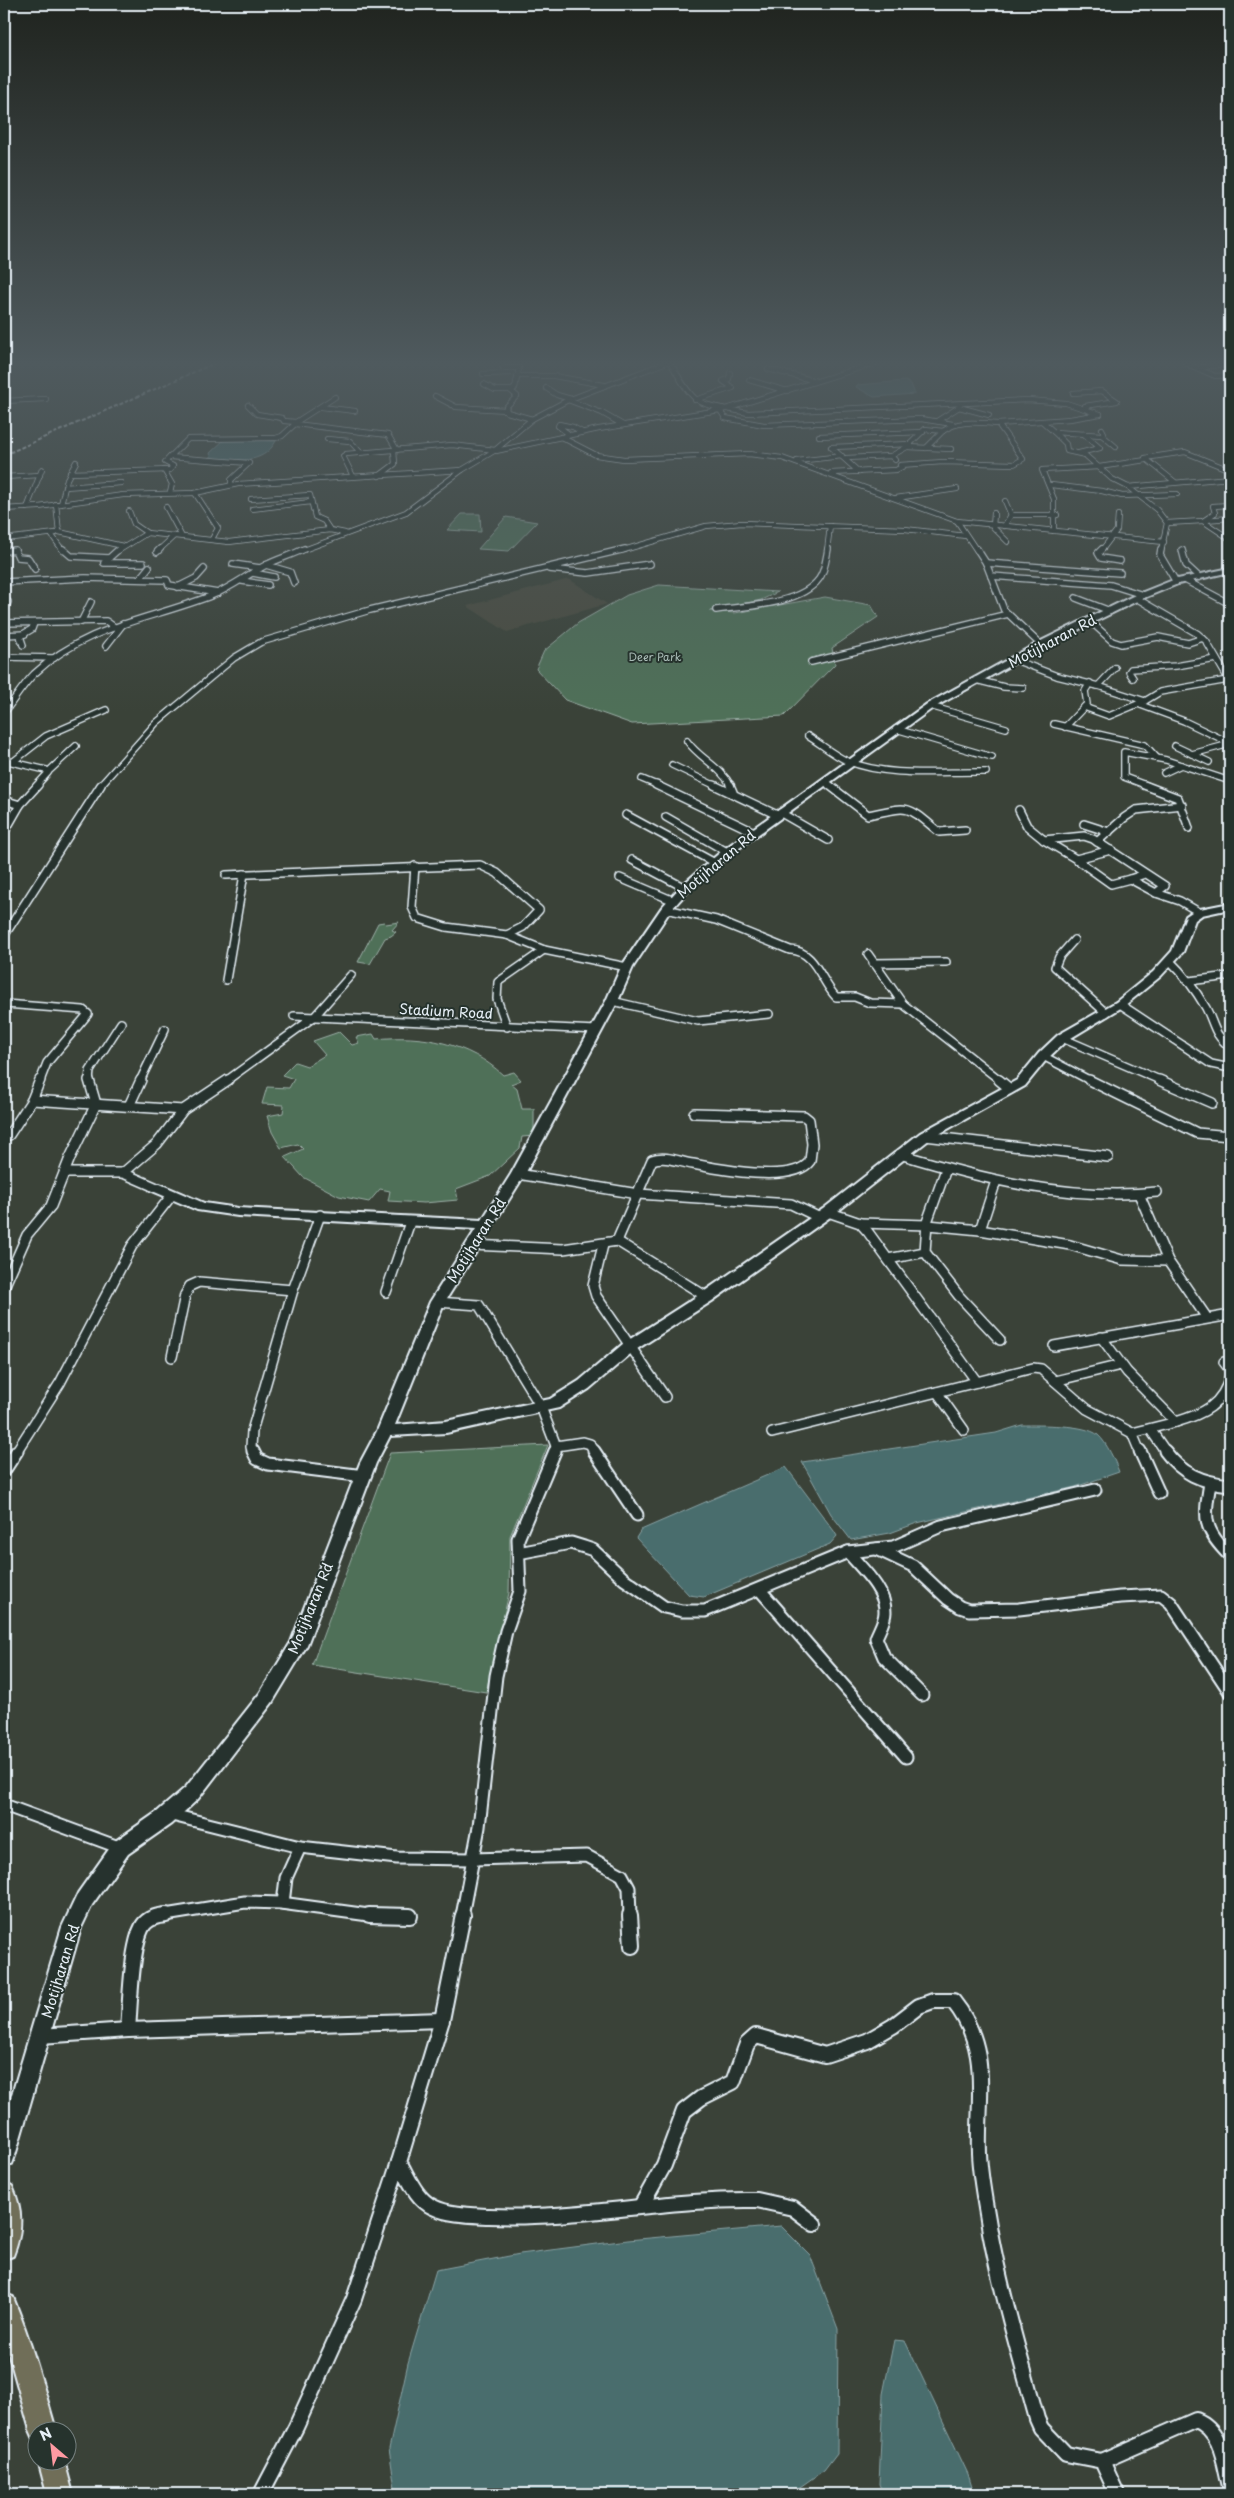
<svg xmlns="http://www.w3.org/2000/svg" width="1234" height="2498" viewBox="0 0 1234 2498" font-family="'Playpen Sans',sans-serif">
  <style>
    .built { fill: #484c40 }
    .green { fill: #506f58; stroke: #9cb0a8 }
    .water { fill: #496d6d; stroke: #89a2a5 }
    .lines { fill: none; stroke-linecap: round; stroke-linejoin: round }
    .street-far5-casing { stroke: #e8f1f8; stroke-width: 6 }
    .street-far4-casing { stroke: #e8f1f8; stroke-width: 8 }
    .street-far3-casing { stroke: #e8f1f8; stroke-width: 10 }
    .street-far2-casing { stroke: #e8f1f8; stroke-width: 12 }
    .street-far1-casing { stroke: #e8f1f8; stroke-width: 15 }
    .street-casing { stroke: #e8f1f8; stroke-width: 18 }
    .secondary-casing { stroke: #e8f1f8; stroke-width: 4 }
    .primary-casing { stroke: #e8f1f8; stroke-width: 4 }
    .street-far5 { stroke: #26332d; stroke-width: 4.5 }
    .street-far4 { stroke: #26332d; stroke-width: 5.5 }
    .street-far3 { stroke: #26332d; stroke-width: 7 }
    .street-far2 { stroke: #26332d; stroke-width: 9 }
    .street-far1 { stroke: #26332d; stroke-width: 11 }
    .street { stroke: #26332d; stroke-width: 14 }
    .secondary { fill: #26332d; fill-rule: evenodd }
    .primary { fill: #706e59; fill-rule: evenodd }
    .rail { stroke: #e8f1f8; stroke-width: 2; stroke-dasharray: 4 2; stroke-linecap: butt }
    .labels { text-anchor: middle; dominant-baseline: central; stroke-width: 4; stroke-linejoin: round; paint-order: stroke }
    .far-park-label { font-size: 11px; fill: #abbdb8; stroke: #26332d }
    .street-label { font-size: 14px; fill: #e8f1f8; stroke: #26332d }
  </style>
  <rect width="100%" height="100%" fill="#3a4238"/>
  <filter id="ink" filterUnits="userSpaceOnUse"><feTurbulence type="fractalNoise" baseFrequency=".02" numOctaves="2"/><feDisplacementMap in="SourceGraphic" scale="10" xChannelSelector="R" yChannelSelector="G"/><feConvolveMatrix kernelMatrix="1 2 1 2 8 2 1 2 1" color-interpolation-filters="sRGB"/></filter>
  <g filter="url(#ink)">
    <polygon class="built" points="569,579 607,604 507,632 467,606"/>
    <g class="green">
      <polygon points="462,514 480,514 481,532 447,530"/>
      <polygon points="506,517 537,522 509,551 478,549"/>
      <polygon points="659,585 778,592 761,600 709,611 735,613 825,597 871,605 878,617 832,648 835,664 784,716 632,724 565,700 536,669 544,651 578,623 627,595"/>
      <polygon points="384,922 386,924 399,922 392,930 396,932 391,936 385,938 370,964 358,962 378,923"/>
      <path d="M339 1032 352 1045 359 1043 356 1037 373 1034 376 1039C422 1034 469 1043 503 1075L514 1072 521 1080 511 1084 517 1089 522 1109H534V1136L522 1137 520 1148 490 1176 456 1189 458 1200 424 1203 388 1201 390 1191 380 1189 369 1202 339 1196 303 1177 285 1157 303 1149 298 1144 281 1148 272 1132 267 1116 283 1113 284 1105 262 1104 267 1087 289 1088 294 1079 282 1075 295 1062 307 1066 325 1055 313 1041Z"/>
      <polygon points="548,1445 510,1536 509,1593 486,1692 312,1665 390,1453"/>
    </g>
    <g class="water">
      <polygon points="905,381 911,384 915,394 874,397 856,387 857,385"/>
      <path d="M225 439 276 441C262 466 238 459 212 460L210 453Z"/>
      <path d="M1022 1425C1039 1425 1085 1424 1098 1435 1107 1443 1115 1461 1119 1472L1075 1487 917 1523 890 1533 851 1540 831 1514 802 1462 996 1433Z"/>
      <polygon points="786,1467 834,1531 837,1536 830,1544 704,1597 689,1595 636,1538 641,1530"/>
      <polygon points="781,2226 810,2255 838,2329 837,2453 824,2470 790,2494 396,2494 389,2449 408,2363 436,2270 520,2254 628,2240"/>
      <polygon points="894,2340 905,2341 968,2474 974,2494 883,2494 879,2484 883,2394"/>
    </g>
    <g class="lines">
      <defs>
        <g id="street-far5">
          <polyline points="4,362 4,375"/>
          <polyline points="500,362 503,368 519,368 515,388 511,391 517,396 506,407 507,412 532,419"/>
          <path d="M670 362C698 411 696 402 748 413L1028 400 1066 403 1100 414"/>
          <polyline points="1185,363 1215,376 1230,375"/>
          <polyline points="1198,368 1230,363"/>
          <polyline points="768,369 816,381"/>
          <polyline points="483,374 513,373"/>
          <polyline points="517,376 554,376 604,385"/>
          <polyline points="749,380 787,391"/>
          <polyline points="484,384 495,390 512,390"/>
          <polyline points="546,388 557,395 571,399"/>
          <polyline points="1073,393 1102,391 1117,401 1085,406"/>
          <polyline points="435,396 456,407 506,410"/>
          <polyline points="568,400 602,413 623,425"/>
          <polyline points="695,400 733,388 723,381 729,379 730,373"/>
          <polyline points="4,401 46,399"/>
          <polyline points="248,405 257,414 282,418 284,421 296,422 295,424 388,435 397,450"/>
          <polyline points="321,407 355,411"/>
          <polyline points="720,410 725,418 764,425 921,419 953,424"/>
          <polyline points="937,421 959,407 989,415"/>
          <polyline points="296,422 335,397"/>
          <polyline points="1043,422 1054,432 1102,435 1104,433 1102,429"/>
          <polyline points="998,424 1070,419 1100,414"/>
          <polyline points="1054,432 1066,444 1067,451 1085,455 1112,479 1128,487"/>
          <polyline points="570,435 558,426 559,424 573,427 582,432"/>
          <polyline points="1102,435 1116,447"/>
          <polyline points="819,436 923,432"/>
          <polyline points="561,437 596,455 624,459 749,454 782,458 957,521 977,551"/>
          <polyline points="327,439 350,441 360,452"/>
          <polyline points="907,447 951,449"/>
          <polyline points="926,448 943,431"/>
          <polyline points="496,451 599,429 726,409 879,362"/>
          <polyline points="1079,453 1100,448 1084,434"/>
          <polyline points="846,458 891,456 895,460"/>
          <polyline points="797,461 842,456"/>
          <polyline points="164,470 172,484 170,493"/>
          <polyline points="859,472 831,447 911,444"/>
          <polyline points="70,473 170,470 173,466 165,462 170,457"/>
          <path d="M831 473 896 470 902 467 900 465 943 462 1014 464 1023 459 998 424C978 423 960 419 943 431L925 429 907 447 891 456"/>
          <polyline points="353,476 343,456 346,454 452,445 495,450"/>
          <polyline points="379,476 395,464 394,450"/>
          <polyline points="4,477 40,475"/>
          <polyline points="1175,482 1145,458 1185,452 1230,470"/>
          <polyline points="231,485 231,480 249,463 170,457 188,439 276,438 282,436 295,424"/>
          <polyline points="1051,485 1102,491 1122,496 1177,494"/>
          <polyline points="65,487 121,483"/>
          <polyline points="195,493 218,528 212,539"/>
          <polyline points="896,498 957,489"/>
          <polyline points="251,499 310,495 315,517 324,521 330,530"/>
          <polyline points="1005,501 1011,515"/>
          <polyline points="56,504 59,532 123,546"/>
          <polyline points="61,504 67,479 76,462"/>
          <polyline points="166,507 181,535"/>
          <polyline points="27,508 42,469"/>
          <polyline points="4,509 39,507 123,495 195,493 238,484 462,470"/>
          <polyline points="252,509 311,502"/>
          <polyline points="129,511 134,524 147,533 229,542 330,530 345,533"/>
          <polyline points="994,513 993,527 1008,542"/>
          <polyline points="1205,520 1230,518"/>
          <polyline points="957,521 1164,542"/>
          <polyline points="1203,521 1230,539"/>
          <polyline points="1167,523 1203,521 1215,513 1213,506 1230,505"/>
          <polyline points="1004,526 1011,515 1057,515"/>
          <polyline points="1054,531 1054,499 1042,470 1099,467 1146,460"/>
          <polyline points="51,534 63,551"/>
          <polyline points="4,539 56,533"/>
          <polyline points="8,551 15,551"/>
          <polyline points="118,551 147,533"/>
          <polyline points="158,551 174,536"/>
          <polyline points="301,551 406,512 462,470 494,451 532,419 568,400 667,362"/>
          <polyline points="620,551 706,526 742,523 905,529 966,536"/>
          <polyline points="827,551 830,526"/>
          <polyline points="1101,551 1117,530 1118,515"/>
          <polyline points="1161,551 1167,523 1157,510 1128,487 1230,478"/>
        </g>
        <g id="street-far4">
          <polyline points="63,549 71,556 109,558 104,563 143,563"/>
          <polyline points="977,549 986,563 1004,610 1041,645"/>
          <polyline points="1102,549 1098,553 1101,558 1120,561"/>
          <polyline points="1161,549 1160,555 1176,582"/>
          <polyline points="1182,550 1186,565 1199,577"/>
          <polyline points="4,551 15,550 18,557 28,558 35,569"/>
          <polyline points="157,552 160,549"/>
          <polyline points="109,558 119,549"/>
          <polyline points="986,563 1120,573"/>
          <polyline points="233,564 260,568"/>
          <polyline points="266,565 290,572 294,583"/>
          <polyline points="549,569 588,573 650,564"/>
          <polyline points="253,573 274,577"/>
          <polyline points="991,576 1111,585 1143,595"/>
          <polyline points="140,578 149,567"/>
          <polyline points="1185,580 1230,604"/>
          <polyline points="242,581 268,585"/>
          <polyline points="4,582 85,578 167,580 169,585 218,593"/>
          <polyline points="178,587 196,578 204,569"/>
          <polyline points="1076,598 1110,611"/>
          <polyline points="1136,598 1198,634 1206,641 1230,682"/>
          <polyline points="4,602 8,602 4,613"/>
          <path d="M716 610C745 606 800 605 819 579 825 571 826 559 828 549"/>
          <polyline points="1090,621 1112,641 1121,644 1158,637 1188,643 1203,638"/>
          <polyline points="81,622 91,602"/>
          <polyline points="4,623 106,621 113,626"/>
          <polyline points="4,635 25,634"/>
          <polyline points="23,645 20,636 32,629 34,623"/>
          <polyline points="106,646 123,624"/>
          <polyline points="4,657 54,658"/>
          <polyline points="1015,660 1057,676 1098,686 1115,668"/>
          <polyline points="811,662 1008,614"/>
          <polyline points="1133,678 1129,672 1131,669 1176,666 1216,659"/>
          <polyline points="976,680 1004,687 1023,688"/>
          <polyline points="1098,686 1145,701"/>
          <polyline points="1138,704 1184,721 1230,743"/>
          <polyline points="930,706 1006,728"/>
          <polyline points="1084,707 1109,716 1145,701 1160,692 1228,680"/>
          <path d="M4 713C14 700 23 685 34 674 86 625 150 620 213 595 232 587 247 575 266 565 278 559 292 555 304 549"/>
          <polyline points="1054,724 1145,745 1157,758"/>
          <polyline points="1065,727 1087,704 1085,691 1090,683"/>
          <polyline points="896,729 992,757"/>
          <path d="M808 736C821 744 833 755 847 761 890 778 941 771 986 772"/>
          <path d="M687 741C699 758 721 767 731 786"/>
          <polyline points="1175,746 1209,762"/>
          <polyline points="1192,754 1230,744"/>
          <polyline points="4,760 46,770 48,773 36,786"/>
          <polyline points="14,761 46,736 106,710"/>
          <polyline points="672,765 716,786"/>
          <polyline points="48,772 76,746"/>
          <polyline points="1164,773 1181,765"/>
          <polyline points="642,779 659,786"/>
          <polyline points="824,781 831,786"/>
          <polyline points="100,786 156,723 234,658 261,642 370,610 625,549"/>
          <polyline points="1148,786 1124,777 1124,752 1166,760 1230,781"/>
        </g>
        <g id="street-far3">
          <polyline points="656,785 754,832"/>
          <polyline points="714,785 777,815"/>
          <polyline points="730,785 733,792"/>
          <path d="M829 785 868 815C911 806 905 804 939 832L965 830"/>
          <polyline points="1144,785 1178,798 1189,828"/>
          <polyline points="4,800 20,805"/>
          <polyline points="1019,810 1027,826 1044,840 1084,836 1093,839 1165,886 1156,893 1180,901 1199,912"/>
          <polyline points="781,813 828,840"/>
          <polyline points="626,815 715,863"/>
          <polyline points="666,817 727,852"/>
          <polyline points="1084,824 1109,832"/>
          <polyline points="4,833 20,805 38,785"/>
          <polyline points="1044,840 1076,859"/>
          <polyline points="1097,842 1124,818 1136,810 1182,805"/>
          <polyline points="1111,850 1076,859 1111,884 1130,879"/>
          <polyline points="632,860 685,888"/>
          <polyline points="415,866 412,907 417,918 446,927 507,935 544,950 627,967"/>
          <polyline points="1145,874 1130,879 1156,893"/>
          <polyline points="226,875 480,865 497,873 539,910 523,927 507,935"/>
          <polyline points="620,878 674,901"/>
          <path d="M666 909 716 920 790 950C815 950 821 982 836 997H855L870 1003 903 1004"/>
          <polyline points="4,936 101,785"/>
          <polyline points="1074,940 1059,957 1055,967 1106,1013"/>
          <polyline points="868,954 903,1004 1001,1081"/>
          <path d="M1170 961C1185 975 1196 991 1206 1008 1215 1025 1213 1034 1230 1047"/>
          <polyline points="873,963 946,962"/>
          <polyline points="226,980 244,874"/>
          <polyline points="1189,981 1230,976"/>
          <polyline points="612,1001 698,1021 769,1014"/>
          <polyline points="5,1004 83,1010 88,1014 47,1063 40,1081"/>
          <polyline points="1120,1004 1211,1064 1230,1068"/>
          <polyline points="294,1016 597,1030"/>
          <polyline points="507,1027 497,999 498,982 544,950"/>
          <polyline points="1062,1038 1162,1081"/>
          <polyline points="1043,1056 1091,1081"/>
          <polyline points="89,1081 90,1071 121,1023"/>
          <polyline points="140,1081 165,1029"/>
          <polyline points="226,1081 314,1017 351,975"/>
        </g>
        <g id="street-far2">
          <polyline points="999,1080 1010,1089"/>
          <polyline points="1089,1080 1197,1133 1230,1136"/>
          <polyline points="1159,1080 1212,1103"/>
          <polyline points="32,1100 183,1110"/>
          <polyline points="129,1106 141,1080"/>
          <polyline points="9,1135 32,1100 40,1080"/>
          <polyline points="925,1136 1108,1157"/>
          <path d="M900 1154C981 1179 1071 1201 1157 1192"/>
          <polyline points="65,1173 123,1173 155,1187"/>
          <polyline points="123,1173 157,1144 183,1110 228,1080"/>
          <polyline points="518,1174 638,1194 791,1204 820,1218"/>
          <polyline points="1139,1194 1168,1261 1207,1318"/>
          <polyline points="828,1212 860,1223 868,1232 977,1382"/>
          <polyline points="860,1223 928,1225 980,1230 996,1181"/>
          <polyline points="980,1230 1070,1245 1122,1260 1168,1261"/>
          <path d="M617 1241 652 1160C666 1155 679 1162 693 1164 718 1169 794 1184 810 1161L812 1144 809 1120 804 1116 694 1113"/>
          <polyline points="471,1245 563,1249 617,1241 707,1297"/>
          <polyline points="603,1245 593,1286 596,1296 665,1397"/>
          <polyline points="925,1252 959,1296 1000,1340"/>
          <polyline points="888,1259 925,1252 927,1222 946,1169"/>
          <polyline points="4,1287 27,1235 51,1206 70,1158 96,1104 89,1080"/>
          <polyline points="386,1292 410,1222"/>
          <polyline points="437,1302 479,1305 541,1407 556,1446 555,1452"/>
          <path d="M1101 1337 1127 1372 1176 1422C1203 1414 1223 1405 1230 1376"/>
          <polyline points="1054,1346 1230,1315"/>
          <polyline points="172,1357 185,1295 190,1286 199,1282 293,1290"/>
          <polyline points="1224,1362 1230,1370"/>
          <polyline points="1055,1381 1121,1365"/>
          <polyline points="937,1392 964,1430"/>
          <polyline points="1150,1429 1166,1452"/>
          <polyline points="772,1433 1033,1368 1041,1369 1087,1409 1132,1433 1140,1452"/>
          <polyline points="1132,1433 1176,1422"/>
          <polyline points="556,1446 583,1442 590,1444 595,1452"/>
          <polyline points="16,1452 60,1383 132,1246 172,1195"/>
          <polyline points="253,1452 251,1447 252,1431 293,1290 320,1215"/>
        </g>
        <g id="street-far1">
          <polyline points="253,1451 257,1459 268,1464 364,1476"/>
          <polyline points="594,1451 637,1515"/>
          <polyline points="1140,1451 1159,1493"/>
          <path d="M1165 1451C1182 1474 1201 1482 1230 1485"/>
          <polyline points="4,1471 17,1451"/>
          <path d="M1210 1483C1204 1519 1203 1529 1230 1556"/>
          <polyline points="877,1549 913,1566 948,1599 960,1607 969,1610 1019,1609 1120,1597 1161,1595 1171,1603 1230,1692"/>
          <path d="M848 1552C861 1568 886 1590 885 1612 885 1621 879 1630 876 1638L884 1657 922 1695"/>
          <polyline points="518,1553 571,1543 584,1547 593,1550 624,1579 664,1607 682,1611 705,1611 848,1552 893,1547 941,1526 1095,1490"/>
          <polyline points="760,1590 906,1757"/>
          <polyline points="4,1805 121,1848"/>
          <polyline points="168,1814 300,1847 397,1858 473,1859 587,1856 622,1875 629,1888 630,1916"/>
          <polyline points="283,1903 286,1878 300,1847"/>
          <polyline points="159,1916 245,1902 281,1903 376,1916 410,1916"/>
          <polyline points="462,1916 479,1827 496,1676 506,1631 520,1591 518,1539 555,1451"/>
        </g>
        <g id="street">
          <polyline points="369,1915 410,1916"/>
          <path d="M463 1915 442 2020 399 2162C408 2177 416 2199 433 2207 449 2215 471 2215 489 2216 579 2220 668 2198 757 2200L793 2208 814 2224"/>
          <polyline points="630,1915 632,1946"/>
          <path d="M128 2030C130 2008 131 1938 145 1923 151 1917 158 1916 166 1915"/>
          <polyline points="40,2036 128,2030 442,2020"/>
          <path d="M641 2206 664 2165 684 2111 701 2098 733 2082 747 2044 756 2036 825 2055 867 2041 893 2026 919 2006 933 2001H953C992 2049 977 2097 979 2153 980 2179 986 2206 990 2232 1002 2295 1020 2357 1037 2419L1041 2428 1066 2454 1102 2461 1117 2494"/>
          <path d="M1102 2461 1196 2420C1222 2430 1224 2463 1230 2486"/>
          <polyline points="261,2494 296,2427 354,2299 399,2162"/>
        </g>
        <polygon id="secondary" points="1230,568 1230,572 1178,584 1139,600 1049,644 933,708 731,854 689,890 670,911 633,967 618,1001 525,1174 444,1303 395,1425 446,1421 550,1399 579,1381 624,1343 702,1293 823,1209 920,1133 1017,1080 1039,1053 1058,1035 1116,1002 1153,972 1172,951 1186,916 1195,910 1230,903 1230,909 1202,915 1195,920 1183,952 1161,976 1124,1006 1066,1041 1047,1059 1025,1086 930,1139 833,1215 712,1301 634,1351 589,1389 559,1408 446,1433 390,1436 376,1463 307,1645 272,1703 198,1799 171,1824 128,1854 92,1905 81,1928 15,2156 12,2164 4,2167 4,2121 62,1927 78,1893 114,1842 157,1812 186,1787 260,1693 291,1642 360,1463 377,1431 430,1302 476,1229 238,1216 197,1210 150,1190 148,1187 150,1184 160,1184 204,1203 238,1208 482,1220 511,1174 606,1001 621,967 662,907 681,886 723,850 927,704 1043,640 1133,596 1173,580"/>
        <g id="primary">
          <path d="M4 2182 12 2186C23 2210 23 2231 13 2256L4 2259Z"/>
          <path d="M4 2294 13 2297C31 2341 43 2385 56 2430H38V2441L34 2439 30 2430 4 2338Z"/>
          <polygon points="38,2460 64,2460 73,2494 47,2494"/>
        </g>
      </defs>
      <use href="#street-far5" class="street-far5-casing"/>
      <use href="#street-far4" class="street-far4-casing"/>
      <use href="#street-far3" class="street-far3-casing"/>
      <use href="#street-far2" class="street-far2-casing"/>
      <use href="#street-far1" class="street-far1-casing"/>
      <use href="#street" class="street-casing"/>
      <use href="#secondary" class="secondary-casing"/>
      <use href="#primary" class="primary-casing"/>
      <use href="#street-far5" class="street-far5"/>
      <use href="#street-far4" class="street-far4"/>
      <use href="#street-far3" class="street-far3"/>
      <use href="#street-far2" class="street-far2"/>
      <use href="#street-far1" class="street-far1"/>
      <use href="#street" class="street"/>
      <use href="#secondary" class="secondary"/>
      <use href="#primary" class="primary"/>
      <polyline class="rail" points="4,455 217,362"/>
    </g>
  </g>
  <linearGradient id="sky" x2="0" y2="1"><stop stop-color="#20241f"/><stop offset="0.51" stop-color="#4f5a5e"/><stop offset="1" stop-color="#4f5a5e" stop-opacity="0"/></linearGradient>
  <rect width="1234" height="712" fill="url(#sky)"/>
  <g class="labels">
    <g class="far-park-label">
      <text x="655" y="656">Deer Park</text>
    </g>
    <g class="street-label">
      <text transform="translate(1052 641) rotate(-28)">Motijharan Rd</text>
      <text transform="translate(716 864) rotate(-40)">Motijharan Rd</text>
      <text transform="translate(446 1011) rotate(3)">Stadium Road</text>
      <text transform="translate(476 1240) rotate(-58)">Motijharan Rd</text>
      <text transform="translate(310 1608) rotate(-68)">Motijharan Rd</text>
      <text transform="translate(60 1971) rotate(-73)">Motijharan Rd</text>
    </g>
  </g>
  <rect width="1234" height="2498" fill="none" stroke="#26332d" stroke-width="20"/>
  <rect x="10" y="10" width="1214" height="2478" fill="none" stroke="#e8f1f8" stroke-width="2" filter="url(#ink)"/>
  <g transform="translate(52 2446) rotate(332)"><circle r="24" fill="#26332d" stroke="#747f7e"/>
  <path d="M0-4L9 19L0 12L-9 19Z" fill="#ff9aa2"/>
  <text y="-8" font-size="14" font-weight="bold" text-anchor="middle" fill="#e8f1f8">N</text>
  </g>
</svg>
